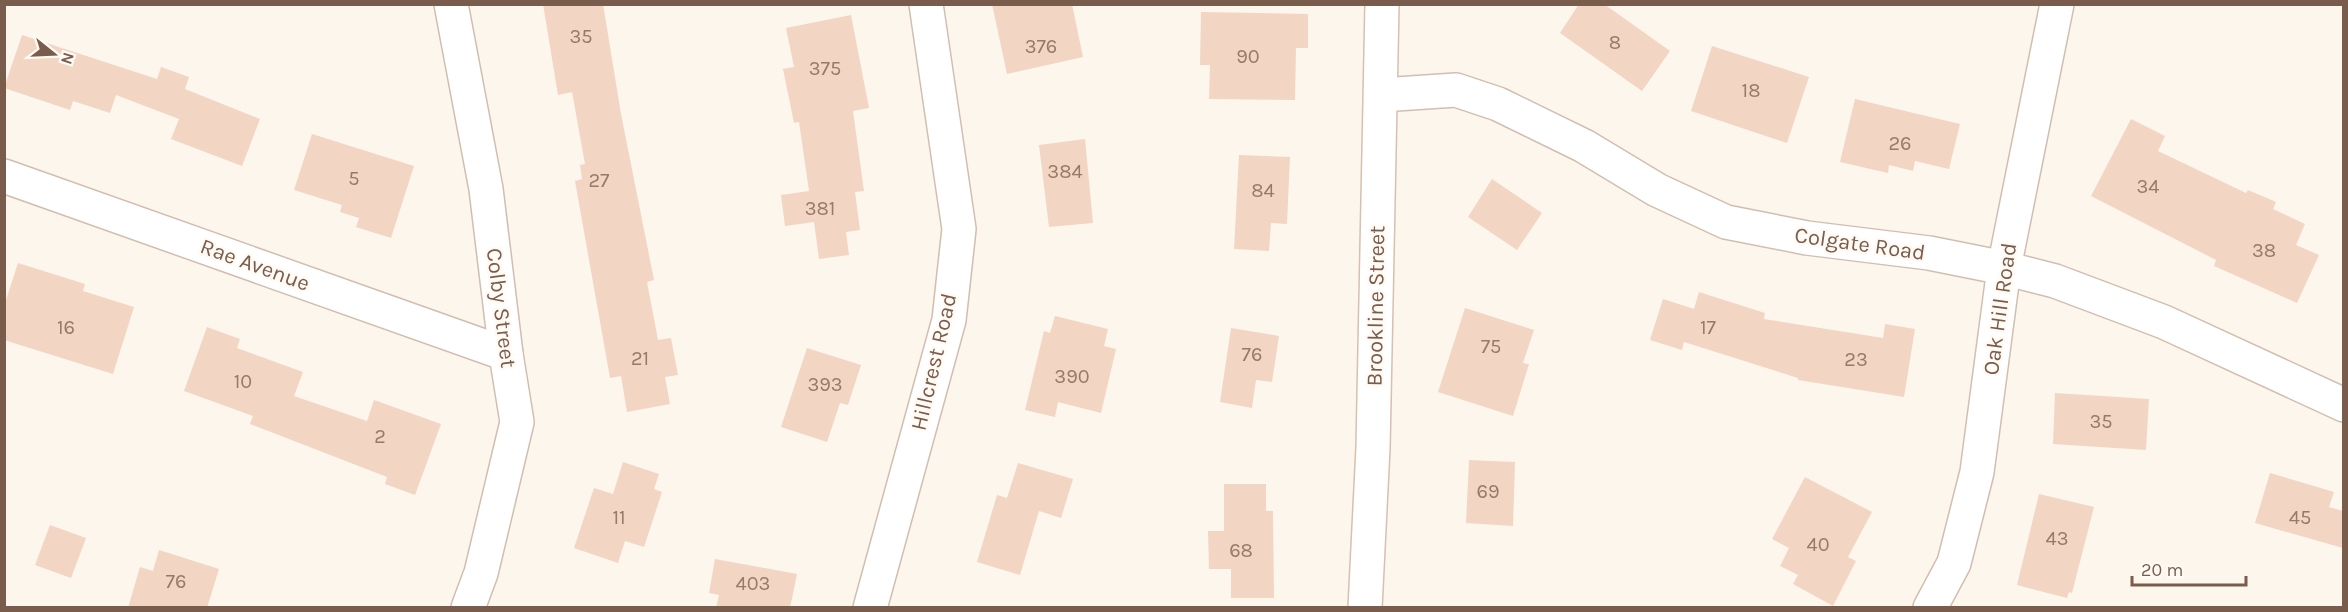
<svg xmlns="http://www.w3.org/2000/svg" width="2348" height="612" viewBox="0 0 2348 612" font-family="Karla,sans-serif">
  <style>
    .building { fill: #f3d5c3 }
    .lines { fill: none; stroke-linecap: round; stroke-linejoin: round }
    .street-casing { stroke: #d1beb0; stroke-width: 36 }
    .secondary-casing { stroke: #d6c0b0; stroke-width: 36 }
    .street { stroke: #fff; stroke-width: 33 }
    .secondary { stroke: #fff; stroke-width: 33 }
    .labels { text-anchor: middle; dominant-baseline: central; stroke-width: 5; stroke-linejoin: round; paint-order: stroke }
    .number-label { font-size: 20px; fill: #987a6a }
    .street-label { font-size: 22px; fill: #7a5c4d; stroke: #fffaf3 }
  </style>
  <rect width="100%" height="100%" fill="#fdf6ec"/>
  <g class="building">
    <polygon points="543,4 603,4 621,114 654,280 647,282 658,340 671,338 678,375 665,377 670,404 627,412 621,376 610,378 575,181 582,179 580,165 585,164 572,92 558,95"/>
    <polygon points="992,4 1072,4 1083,57 1007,74"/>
    <polygon points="1579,4 1604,4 1670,51 1642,91 1560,33"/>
    <polygon points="1201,12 1308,14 1308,48 1296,48 1295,100 1209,99 1210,65 1200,65"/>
    <polygon points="851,15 869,108 853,111 864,191 855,192 860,230 846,232 849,255 819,259 814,222 785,226 781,195 809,191 799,122 794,123 783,69 794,67 786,28"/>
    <polygon points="22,35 157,79 161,67 189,77 185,89 260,119 242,166 171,139 179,119 116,95 110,113 73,101 70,110 4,88"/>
    <polygon points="1712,46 1809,77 1787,143 1691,111"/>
    <polygon points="1855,99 1960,124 1949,169 1915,161 1913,171 1889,165 1888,173 1840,162"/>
    <polygon points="2131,119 2165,136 2158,151 2246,193 2248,190 2276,202 2273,209 2305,224 2296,245 2319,255 2297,303 2214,266 2216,260 2091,196"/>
    <polygon points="312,134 414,166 391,238 356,227 359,218 340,212 342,205 294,190"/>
    <polygon points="1085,139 1093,223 1049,227 1039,145"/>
    <polygon points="1239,155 1290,157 1287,224 1271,223 1269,251 1234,249"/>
    <polygon points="1492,179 1542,213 1517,250 1468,217"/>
    <polygon points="18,263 85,284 83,291 134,307 113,374 4,340 4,306"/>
    <polygon points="1699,292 1765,313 1764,319 1883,338 1885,324 1915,329 1904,397 1798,380 1798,378 1684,342 1682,350 1650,340 1663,299 1694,309"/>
    <polygon points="1465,308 1534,330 1523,363 1529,364 1513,416 1438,392"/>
    <polygon points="1055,316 1108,329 1104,346 1116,349 1101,413 1058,402 1055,417 1025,410 1044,331 1050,333"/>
    <polygon points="207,327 240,339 237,348 303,372 294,396 367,421 374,400 441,424 415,495 385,484 387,477 250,424 253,416 184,391"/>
    <polygon points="1231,328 1279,336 1272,382 1256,380 1252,408 1220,402"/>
    <polygon points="807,348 861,365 848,405 840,403 827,442 781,427"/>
    <polygon points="2055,393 2149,399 2146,450 2053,444"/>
    <polygon points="1469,460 1515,462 1513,526 1466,523"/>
    <polygon points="623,462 659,474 654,489 662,492 644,547 625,541 618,563 574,548 594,488 613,494"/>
    <polygon points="1018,463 1073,479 1061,518 1039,511 1020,575 977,562 997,495 1007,498"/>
    <polygon points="2270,473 2334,492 2329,507 2343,511 2343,548 2255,523"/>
    <polygon points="1805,477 1872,512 1848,557 1856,561 1833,606 1793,584 1798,575 1780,566 1789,548 1772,539"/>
    <polygon points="1224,484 1266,484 1266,511 1273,511 1274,598 1231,598 1231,569 1209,569 1208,531 1224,531"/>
    <polygon points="2039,494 2094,507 2072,593 2069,592 2067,598 2017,585"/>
    <polygon points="50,525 86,538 71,578 35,565"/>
    <polygon points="159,550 219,569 207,608 128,608 140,567 153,571"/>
    <polygon points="715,559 797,574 790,608 716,608 719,595 709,593"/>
  </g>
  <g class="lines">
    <defs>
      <g id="street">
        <polyline points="451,4 486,189 506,354 517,422 481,573 468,608"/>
        <polyline points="1381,95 1456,90 1498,104 1584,146 1657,190 1726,222 1807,238 1929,253 2004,268 2055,281 2164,322 2344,405"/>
        <polyline points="4,176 506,354"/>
        <polyline points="870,608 949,320 959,229 926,4"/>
        <polyline points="1930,608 1954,563 1977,472 2004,268 2057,4"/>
      </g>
      <polyline id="secondary" points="1365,608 1373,448 1382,4"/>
    </defs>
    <use href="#street" class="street-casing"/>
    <use href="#secondary" class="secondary-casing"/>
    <use href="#street" class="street"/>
    <use href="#secondary" class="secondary"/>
  </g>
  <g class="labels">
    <g class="number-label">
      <text x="581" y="36">35</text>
      <text x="1615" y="42">8</text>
      <text x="1041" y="46">376</text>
      <text x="1248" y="56">90</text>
      <text x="825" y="68">375</text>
      <text x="1751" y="90">18</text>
      <text x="1900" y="143">26</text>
      <text x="1065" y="171">384</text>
      <text x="354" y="178">5</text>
      <text x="599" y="180">27</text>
      <text x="2148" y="186">34</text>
      <text x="1263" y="190">84</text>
      <text x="820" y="208">381</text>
      <text x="2264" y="250">38</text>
      <text x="66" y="327">16</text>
      <text x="1708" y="327">17</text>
      <text x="1491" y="346">75</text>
      <text x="1252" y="354">76</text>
      <text x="640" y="358">21</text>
      <text x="1856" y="359">23</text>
      <text x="1072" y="376">390</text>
      <text x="243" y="381">10</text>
      <text x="825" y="384">393</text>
      <text x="2101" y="421">35</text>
      <text x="380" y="436">2</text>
      <text x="1488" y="491">69</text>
      <text x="619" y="517">11</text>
      <text x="2300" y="517">45</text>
      <text x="2057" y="538">43</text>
      <text x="1818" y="544">40</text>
      <text x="1241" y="550">68</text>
      <text x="176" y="581">76</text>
      <text x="753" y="583">403</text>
    </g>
    <g class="street-label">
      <text transform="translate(1860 244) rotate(8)">Colgate Road</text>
      <text transform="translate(255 265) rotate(20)">Rae Avenue</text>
      <text transform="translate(1376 306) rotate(-89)">Brookline Street</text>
      <text transform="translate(501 308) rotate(83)">Colby Street</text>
      <text transform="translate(2000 309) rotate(-82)">Oak Hill Road</text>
      <text transform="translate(934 362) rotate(-77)">Hillcrest Road</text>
    </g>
  </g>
  <rect width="2348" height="612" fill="none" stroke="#7a5c4d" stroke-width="12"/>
  <g transform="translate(54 54) rotate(108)" stroke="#fffaf3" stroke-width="4.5" paint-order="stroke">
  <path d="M0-4.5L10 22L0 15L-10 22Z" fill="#7a5c4d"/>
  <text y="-9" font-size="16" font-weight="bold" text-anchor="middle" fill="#7a5c4d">N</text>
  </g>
  <path d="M2132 576v9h114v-9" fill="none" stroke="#7a5c4d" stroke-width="3"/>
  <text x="2141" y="576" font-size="18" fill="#7a5c4d" stroke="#fffaf3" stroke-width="4.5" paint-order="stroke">20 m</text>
</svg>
